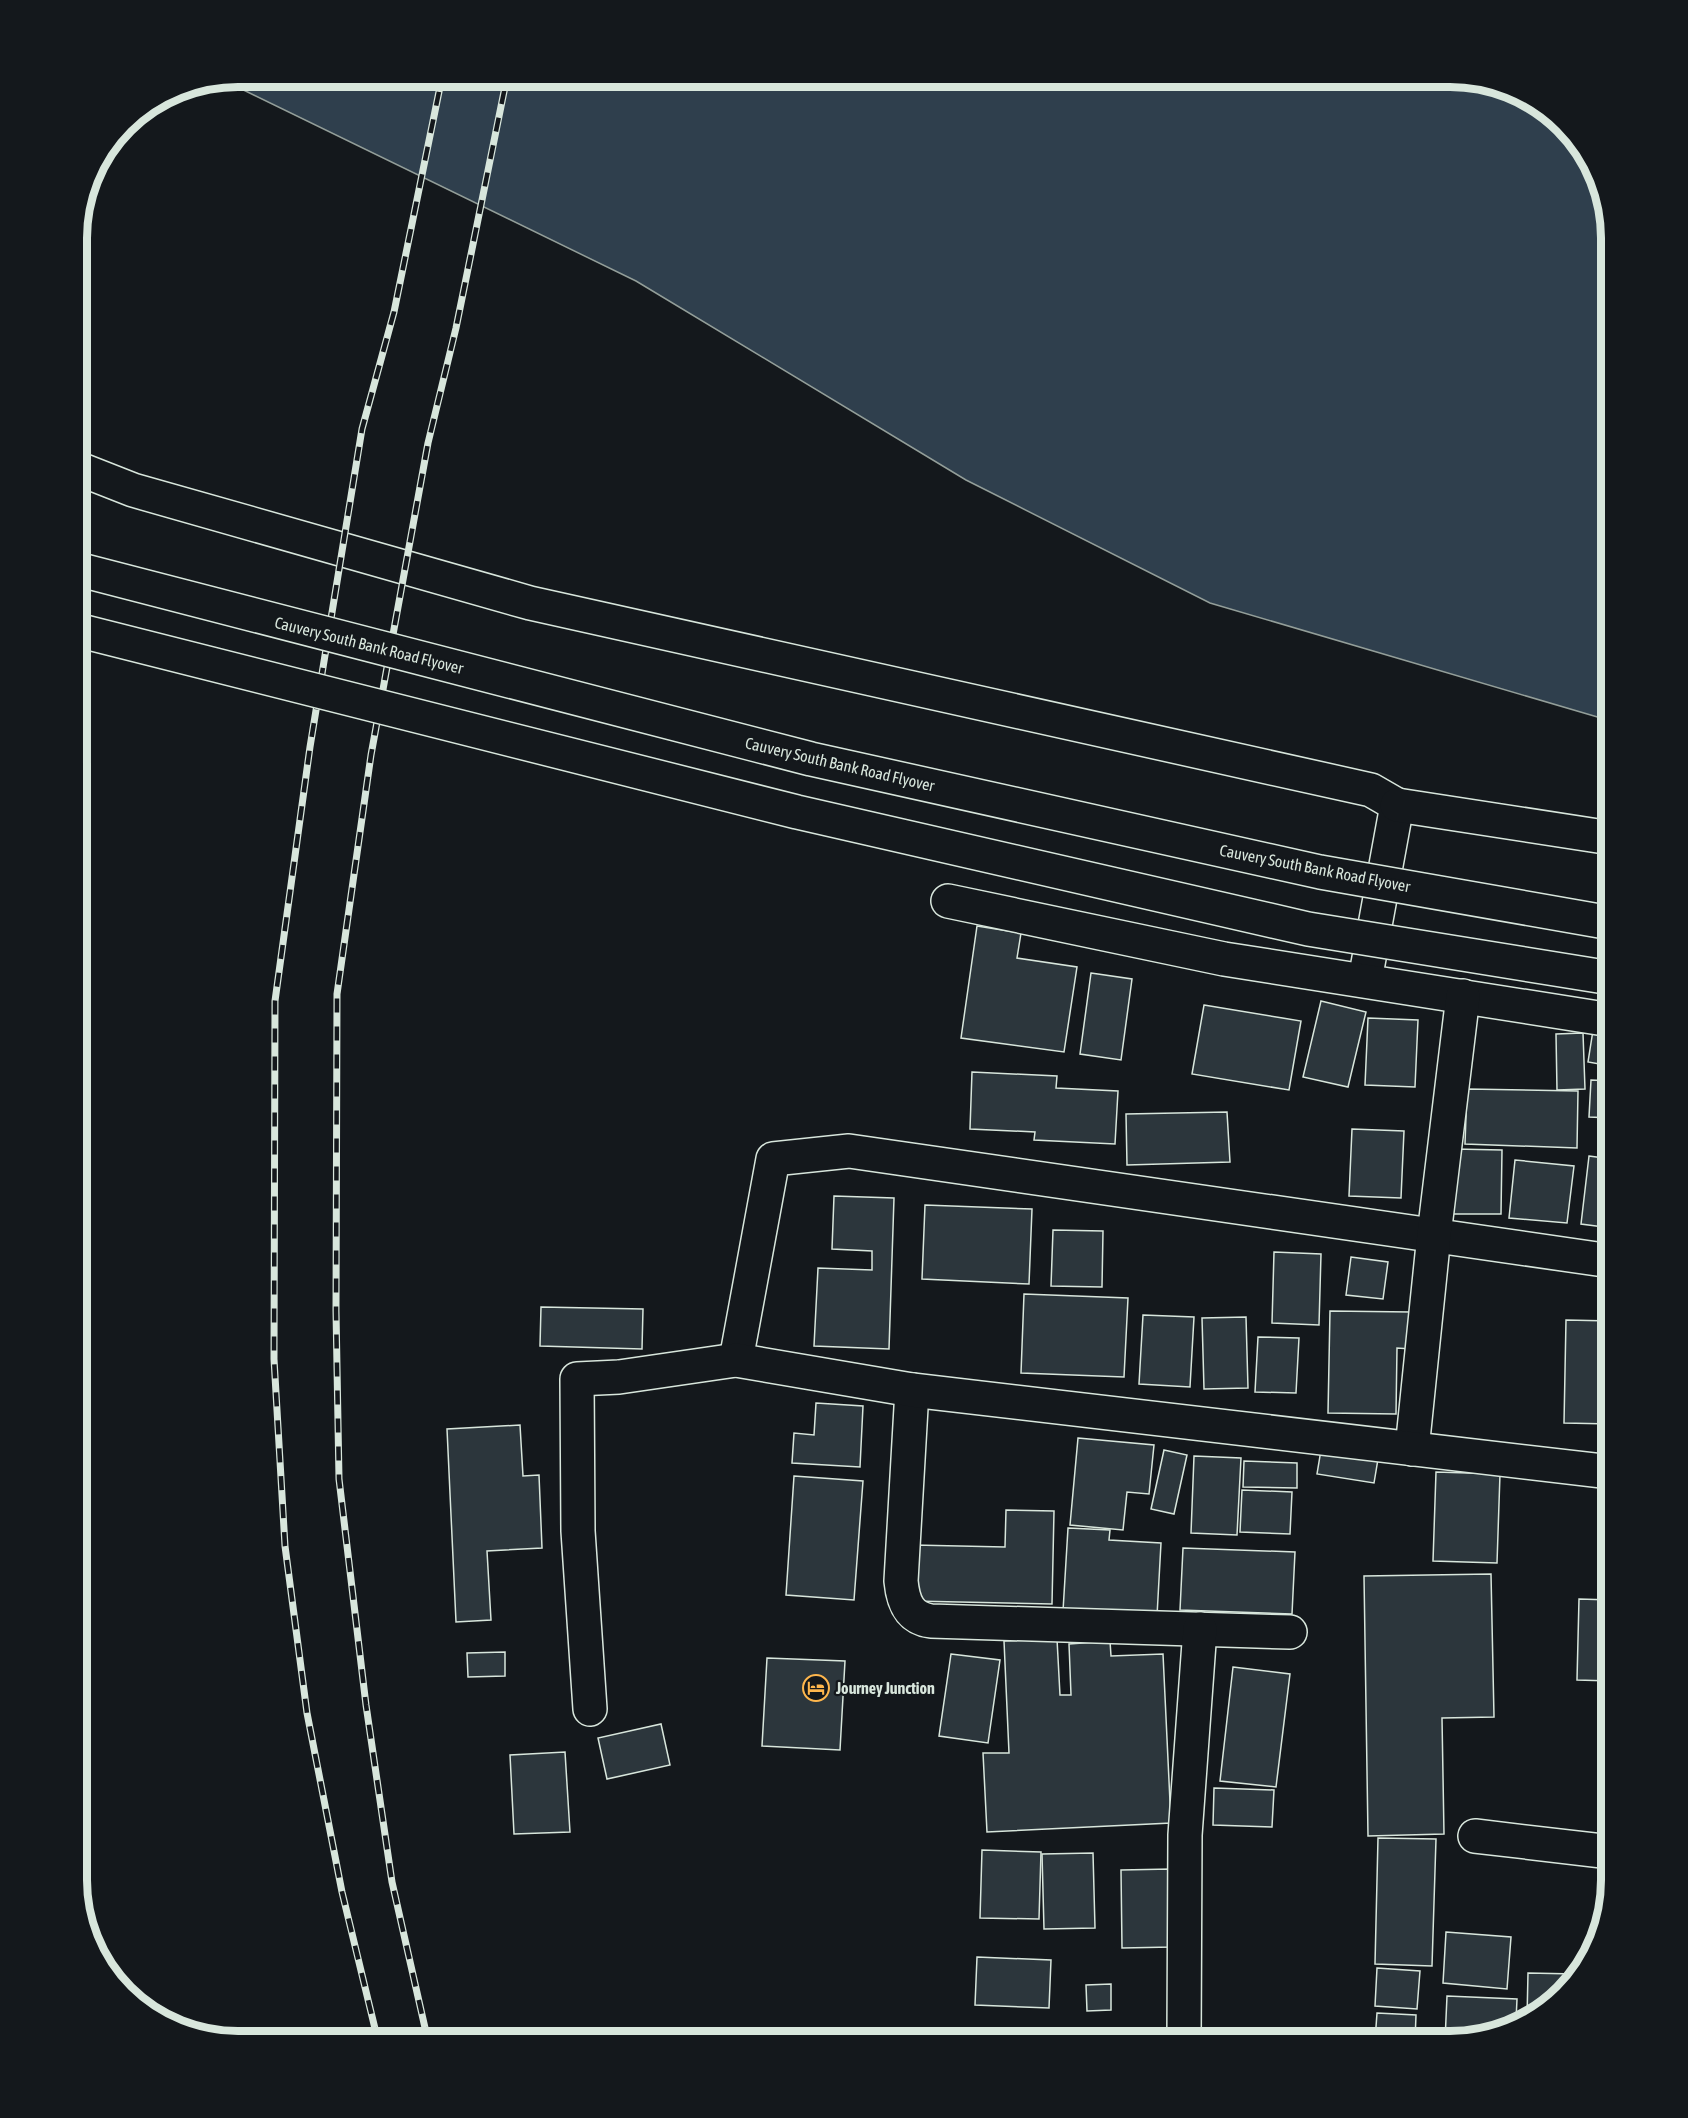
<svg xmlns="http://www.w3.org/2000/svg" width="1688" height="2118" viewBox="0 0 1688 2118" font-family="'Asap Condensed',sans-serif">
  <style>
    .water { fill: #2f3f4d; stroke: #939e99; stroke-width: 1.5 }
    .building { fill: #2c363c; stroke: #d8e6dc; stroke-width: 1.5 }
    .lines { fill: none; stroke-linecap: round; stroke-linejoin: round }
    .minor-casing { stroke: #d8e6dc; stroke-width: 36 }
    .minor { stroke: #14181c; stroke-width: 33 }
    .rail-casing { stroke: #d8e6dc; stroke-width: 7 }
    .rail { stroke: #14181c; stroke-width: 4.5; stroke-dasharray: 14; stroke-linecap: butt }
    .secondary-bridge-casing { stroke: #d8e6dc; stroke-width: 36; stroke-linecap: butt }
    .secondary-bridge { stroke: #14181c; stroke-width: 33 }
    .labels { text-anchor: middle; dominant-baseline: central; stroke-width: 4.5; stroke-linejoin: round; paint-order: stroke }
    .street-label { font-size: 16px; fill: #d8e6dc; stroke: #14181c }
    .poi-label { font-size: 16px; font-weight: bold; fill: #d8e6dc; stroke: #14181c; text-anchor: start }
    .rim { fill: none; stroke: #d8e6dc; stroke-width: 8 }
  </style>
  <rect width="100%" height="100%" fill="#14181c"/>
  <polygon class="water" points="238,77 1460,77 1530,98 1584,148 1611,238 1611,721 1210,603 966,480 636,281 223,80"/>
  <g class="building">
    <polygon points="977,926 1021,933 1017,958 1077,967 1064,1052 961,1038"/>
    <polygon points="1091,973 1132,979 1121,1060 1080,1054"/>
    <polygon points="1321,1001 1366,1012 1348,1087 1303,1077"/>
    <polygon points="1204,1005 1301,1021 1289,1090 1192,1074"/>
    <polygon points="1368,1018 1418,1020 1415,1087 1365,1085"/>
    <polygon points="1594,1024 1611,1027 1611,1066 1588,1062"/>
    <polygon points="1583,1033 1585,1089 1557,1090 1556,1034"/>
    <polygon points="972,1072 1057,1076 1056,1088 1118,1091 1115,1144 1034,1140 1035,1132 970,1129"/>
    <polygon points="1591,1080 1611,1081 1611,1118 1589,1117"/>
    <polygon points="1467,1089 1578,1091 1577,1148 1465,1144"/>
    <polygon points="1227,1112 1230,1162 1127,1165 1126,1114"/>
    <polygon points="1352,1129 1404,1131 1401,1198 1349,1196"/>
    <polygon points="1454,1149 1502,1150 1501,1214 1453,1214"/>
    <polygon points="1589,1156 1611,1159 1611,1228 1581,1224"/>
    <polygon points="1515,1160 1574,1166 1567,1223 1509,1218"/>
    <polygon points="834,1196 894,1198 889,1349 814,1346 818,1268 872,1270 872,1251 832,1249"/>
    <polygon points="925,1205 1032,1209 1029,1284 922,1279"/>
    <polygon points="1053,1230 1103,1231 1102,1287 1051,1286"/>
    <polygon points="1274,1252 1321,1254 1319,1325 1272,1323"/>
    <polygon points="1351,1257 1388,1262 1383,1299 1346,1295"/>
    <polygon points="1024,1294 1128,1298 1124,1377 1021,1373"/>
    <polygon points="541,1307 643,1309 642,1349 540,1346"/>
    <polygon points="1330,1311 1411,1312 1411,1349 1397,1348 1396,1414 1328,1413"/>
    <polygon points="1143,1315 1194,1317 1190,1387 1139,1384"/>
    <polygon points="1246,1317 1248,1388 1204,1389 1202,1318"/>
    <polygon points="1566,1320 1611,1321 1611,1424 1564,1423"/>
    <polygon points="1258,1337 1299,1338 1296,1393 1255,1392"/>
    <polygon points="816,1403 863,1406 860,1467 792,1463 794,1433 814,1435"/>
    <polygon points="520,1425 523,1476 539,1475 542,1548 487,1551 491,1620 456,1622 447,1429"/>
    <polygon points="1078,1438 1154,1445 1149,1494 1127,1492 1123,1530 1070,1525"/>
    <polygon points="1322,1444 1379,1453 1374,1483 1317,1474"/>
    <polygon points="1164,1450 1187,1455 1174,1514 1151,1509"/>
    <polygon points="1194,1456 1241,1458 1237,1535 1191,1533"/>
    <polygon points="1244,1461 1297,1463 1297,1488 1243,1487"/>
    <polygon points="1436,1472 1500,1474 1497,1563 1433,1561"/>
    <polygon points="794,1476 863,1481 854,1600 786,1595"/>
    <polygon points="1242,1490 1292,1492 1290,1534 1240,1532"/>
    <polygon points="1006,1510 1054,1511 1052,1604 912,1601 914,1545 1005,1547"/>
    <polygon points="1068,1528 1110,1530 1109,1540 1161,1543 1157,1616 1063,1611"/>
    <polygon points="1183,1548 1295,1552 1292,1614 1180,1610"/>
    <polygon points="1491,1574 1494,1717 1442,1718 1444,1834 1368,1836 1364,1576"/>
    <polygon points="1579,1599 1611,1600 1611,1681 1577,1680"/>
    <polygon points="1057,1639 1060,1695 1071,1695 1069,1644 1110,1641 1111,1656 1163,1654 1171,1823 987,1832 983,1753 1009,1753 1004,1641"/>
    <polygon points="505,1652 505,1676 468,1677 467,1653"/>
    <polygon points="951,1654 1000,1660 988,1743 939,1736"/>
    <polygon points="767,1658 845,1661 840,1750 762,1746"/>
    <polygon points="1233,1667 1290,1674 1276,1787 1220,1781"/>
    <polygon points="661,1724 670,1765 607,1779 598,1738"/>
    <polygon points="565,1752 570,1832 514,1834 510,1755"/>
    <polygon points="1214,1788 1274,1790 1272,1827 1213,1825"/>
    <polygon points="1378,1838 1436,1839 1432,1966 1375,1964"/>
    <polygon points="982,1850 1041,1852 1039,1919 980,1918"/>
    <polygon points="1093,1853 1095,1928 1044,1929 1042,1854"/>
    <polygon points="1171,1869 1172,1947 1122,1948 1121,1870"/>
    <polygon points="1446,1932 1511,1937 1507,1989 1443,1983"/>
    <polygon points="977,1957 1051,1960 1049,2008 975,2005"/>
    <polygon points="1377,1968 1420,1971 1417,2009 1375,2006"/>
    <polygon points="1528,1973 1575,1974 1540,2014 1527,2018"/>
    <polygon points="1111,1984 1111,2010 1087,2011 1086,1985"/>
    <polygon points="1447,1996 1517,1999 1516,2021 1445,2041"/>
    <polygon points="1377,2013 1416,2015 1415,2041 1375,2041"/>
  </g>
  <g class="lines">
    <defs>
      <g id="minor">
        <polyline points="77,468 133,490 530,603 1371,790 1397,805 1365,980"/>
        <polyline points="1397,805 1611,838"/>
        <polyline points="948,901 1224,959 1611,1020"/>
        <polyline points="736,1360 773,1159 849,1151 1611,1261"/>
        <path d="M912 1390 901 1581C903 1602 909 1618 931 1621L1290 1632"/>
        <polyline points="1412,1449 1434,1235 1463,996"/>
        <polyline points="590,1709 578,1531 577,1379 619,1377 736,1360 912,1390 1611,1472"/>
        <polyline points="1475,1836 1611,1852"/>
        <polyline points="1184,2041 1185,1835 1200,1629"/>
      </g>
    </defs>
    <use href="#minor" class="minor-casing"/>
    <use href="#minor" class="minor"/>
    <defs>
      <g id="rail">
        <polyline points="378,2041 342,1892 307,1713 285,1546 274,1359 275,1001 310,747 362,429 394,312 442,77"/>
        <polyline points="428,2041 392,1882 366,1705 339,1479 336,1311 337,994 371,755 428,443 456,328 507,77"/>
      </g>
    </defs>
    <use href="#rail" class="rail-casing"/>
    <use href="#rail" class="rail"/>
    <defs>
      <g id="secondary-bridge">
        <polyline points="77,569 811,759 1320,872 1611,923"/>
        <polyline points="77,630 797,812 1308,929 1611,978"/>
      </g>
    </defs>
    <use href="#secondary-bridge" class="secondary-bridge-casing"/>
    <use href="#secondary-bridge" class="secondary-bridge"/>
  </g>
  <defs>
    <symbol id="hotel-ring" viewBox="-11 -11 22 22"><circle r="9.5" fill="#14181c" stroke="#ffb74d" stroke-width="1.5"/><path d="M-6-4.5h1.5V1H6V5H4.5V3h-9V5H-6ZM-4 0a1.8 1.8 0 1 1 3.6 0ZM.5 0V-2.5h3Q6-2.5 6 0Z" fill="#ffb74d"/></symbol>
  </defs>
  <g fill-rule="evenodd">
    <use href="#hotel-ring" x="801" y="1673" width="30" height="30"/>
  </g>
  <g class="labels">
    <g class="street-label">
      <text transform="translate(369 645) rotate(14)">Cauvery South Bank Road Flyover</text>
      <text transform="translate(840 764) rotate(13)">Cauvery South Bank Road Flyover</text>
      <text transform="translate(1315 868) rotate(11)">Cauvery South Bank Road Flyover</text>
    </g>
    <g class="poi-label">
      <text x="836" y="1688">Journey Junction</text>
    </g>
  </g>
  <path d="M0 0H1688V2118H0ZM238 87H1450A151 151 0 0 1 1601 238V1880A151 151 0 0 1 1450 2031H238A151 151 0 0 1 87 1880V238A151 151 0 0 1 238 87Z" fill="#14181c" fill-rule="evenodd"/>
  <path class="rim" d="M238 87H1450A151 151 0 0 1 1601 238V1880A151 151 0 0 1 1450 2031H238A151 151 0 0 1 87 1880V238A151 151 0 0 1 238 87Z"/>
</svg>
